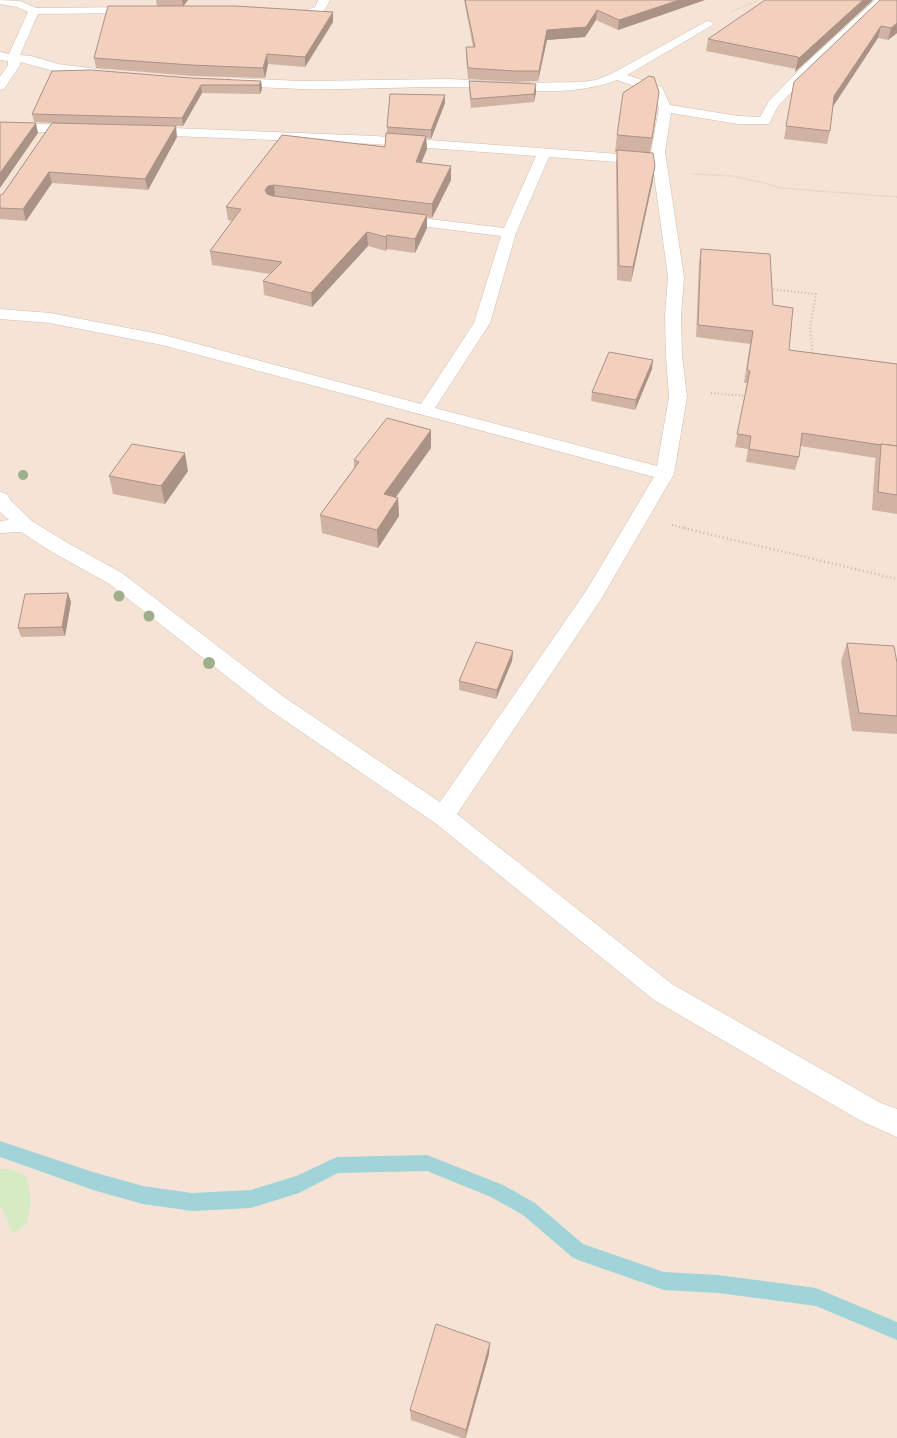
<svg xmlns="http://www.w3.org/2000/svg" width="897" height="1438" viewBox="0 0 897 1438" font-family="'Work Sans',sans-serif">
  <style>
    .residential { fill: #f5e4d5 }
    .green { fill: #d6ebc4 }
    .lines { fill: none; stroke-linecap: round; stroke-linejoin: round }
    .stream { fill: #a0d4d9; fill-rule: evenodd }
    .minor-casing { stroke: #d1bcaf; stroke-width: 1 }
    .path-far2 { stroke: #d8b3a0; stroke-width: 1.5; stroke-dasharray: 0.5 1.5; stroke-linecap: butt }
    .path-far1 { stroke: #d8b3a0; stroke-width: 2; stroke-dasharray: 1 2.5; stroke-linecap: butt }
    .path { stroke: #d8b3a0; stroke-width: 2.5; stroke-dasharray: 1 3; stroke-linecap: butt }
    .minor { fill: #fff; fill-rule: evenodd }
    .tree { fill: #9faf8b }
    .wall { fill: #d1b3a3 }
    .shaded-wall { fill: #aa9285 }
    .building { fill: #f3d0be; stroke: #aa9285 }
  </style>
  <rect width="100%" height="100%" fill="#fdf3e7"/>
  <rect class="residential" x="0" y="0" width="897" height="1438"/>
  <polygon class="green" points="0,1169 10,1169 27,1177 31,1200 27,1223 13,1234 0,1205"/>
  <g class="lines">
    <polygon class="stream" points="0,1141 93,1172 143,1186 192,1193 251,1190 296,1176 337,1157 427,1155 503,1185 535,1203 583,1244 664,1272 718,1275 816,1288 897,1322 897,1340 816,1306 718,1293 664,1290 578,1260 572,1257 523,1215 491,1197 427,1171 338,1173 299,1193 251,1208 192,1211 143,1204 93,1190 0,1157"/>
    <defs>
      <g id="minor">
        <polygon points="0,0 20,1 36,8 137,7 143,10 137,13 38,14 20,55 31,56 58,64 105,70 109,71 111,74 109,77 105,78 58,72 20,62 20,65 4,89 0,90 0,77 8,65 8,61 0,60 0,52 9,54 28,12 17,7 0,4"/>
        <path d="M318 0H330L324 11C309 16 296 19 281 15L279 13 281 11H303L315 7Z"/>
        <path d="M875 0H887L812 71 778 106 769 124H738L671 113 665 152 684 277 681 316 682 356 687 397 674 474 600 601 457 814 672 984 881 1103 897 1109V1137L861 1121 654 1000 435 823 268 709 108 583 52 552 21 532 0 533V521L9 520 0 512V492L7 494 11 501 32 521 66 542 122 573 284 697 440 802 586 591 654 477 162 345 50 323 0 319V309L50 313 164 335 421 404 474 323 501 236 397 223 392 222 390 219 392 216 397 215 504 228 536 156 375 144 147 135 142 134 140 131 142 128 147 127 375 136 645 156 650 157 652 160 650 163 645 164 549 157 516 233 490 323 435 408 657 466 669 397 666 356 665 316 668 277 651 152 659 108 653 92 617 80C565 100 503 87 448 87 400 87 351 90 302 89 279 88 255 87 232 86L228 85 226 82 228 79 232 78 303 81 450 79 514 83 582 82 596 80 613 73 707 21 711 22 713 24 711 26 627 75 662 87 670 105 738 116 760 117 769 101 804 65Z"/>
        <polygon points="0,123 78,125 83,126 85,129 83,132 78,133 0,131"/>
      </g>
    </defs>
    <use href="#minor" class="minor-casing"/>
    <g class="path-far2">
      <polyline points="731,12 758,0"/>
      <polyline points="692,174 732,176 761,182 780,188 897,197"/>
    </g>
    <g class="path-far1">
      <polyline points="770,289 816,294 810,328 813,356"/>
      <polyline points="711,393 746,396"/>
      <polyline points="672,525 688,529"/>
    </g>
    <polyline class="path" points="684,528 897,579"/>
    <use href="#minor" class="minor"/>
  </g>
  <g class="tree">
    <circle cx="23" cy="475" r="5"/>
    <circle cx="119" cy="596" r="5.5"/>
    <circle cx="149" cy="616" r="5.5"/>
    <circle cx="209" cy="663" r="6"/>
  </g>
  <g class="wall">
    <polygon points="156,0 188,0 184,6 333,22 305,67 268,64 265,78 192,76 96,68 94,58 157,6"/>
    <polygon points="464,0 705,0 618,30 596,20 585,37 547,40 538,81 514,82 468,79 466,57 466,47 473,47"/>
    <polygon points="873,0 795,72 796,69 706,51 708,39"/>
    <polygon points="897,0 897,33 888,40 878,38 833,106 830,131 827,144 784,139 794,82"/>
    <polygon points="191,78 261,81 262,89 260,94 202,93 183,126 98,124 177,137 148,190 52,183 26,221 0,219 0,195 3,194 52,123 34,122 32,114"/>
    <polygon points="469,81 536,92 534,102 471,108 469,90"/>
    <polygon points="445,103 431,139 426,138 427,149 421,163 451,180 432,218 427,217 427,228 415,253 387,249 386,251 368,246 312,307 264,295 263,281 270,274 212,265 210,251 232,221 228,220 226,207 282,135 385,147 387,133 387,127"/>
    <polygon points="657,108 650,152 653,180 631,282 617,280 616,164 617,152 615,152 617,135"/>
    <polygon points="701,249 773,305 789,350 897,364 897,514 872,510 875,462 876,458 800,446 799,457 795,470 746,462 748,449 735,447 747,383 744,383 750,344 696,337 699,262"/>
    <polygon points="652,369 635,410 591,401 592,392"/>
    <polygon points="431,430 431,448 396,497 398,498 399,516 378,548 322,533 320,515 354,468 354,460"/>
    <polygon points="188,471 165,504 113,494 109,476"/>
    <polygon points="71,602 65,636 21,637 18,628"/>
    <polygon points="847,643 897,663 897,734 852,731 841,661"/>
    <polygon points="513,651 512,661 496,699 459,690 459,681"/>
    <polygon points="489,1354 466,1438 462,1438 411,1420 410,1410"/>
  </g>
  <g class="shaded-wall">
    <polygon points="182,0 188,0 183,6"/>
    <polygon points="679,0 705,0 618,30 619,20"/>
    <polygon points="863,0 873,0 795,72 798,59"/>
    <polygon points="597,10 596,20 585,37 547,40 538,81 539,71 547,30"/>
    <polygon points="333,12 333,22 305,67 305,57"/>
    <polygon points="897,23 897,33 888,40 891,28"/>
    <polygon points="881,26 878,38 832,108 834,96"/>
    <polygon points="267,54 268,64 265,78 263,68"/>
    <polygon points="261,81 262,89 260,94 259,85"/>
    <polygon points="536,84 536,92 534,102 534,94"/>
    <polygon points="201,85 202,93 183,126 182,118"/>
    <polygon points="659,92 657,108 650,154 652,138"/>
    <polygon points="445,95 445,103 431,139 431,130"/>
    <polygon points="36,123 38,133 0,188 0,173"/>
    <polygon points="176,126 177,137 148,190 145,179"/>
    <polygon points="426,136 427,149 416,176 416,162"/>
    <polygon points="451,166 451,180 432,218 432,204"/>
    <polygon points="655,166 653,180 631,282 633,267"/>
    <polygon points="49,172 52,183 26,221 23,209"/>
    <polygon points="274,185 275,199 270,200 265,190 268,186"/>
    <polygon points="427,215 427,228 415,253 415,239"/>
    <polygon points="367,232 368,246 312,307 311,293"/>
    <polygon points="387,235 387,249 386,251 386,237"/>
    <polygon points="653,360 652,369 635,410 636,400"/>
    <polygon points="431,430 431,448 385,512 384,494"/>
    <polygon points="185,453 188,471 165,504 161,486"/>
    <polygon points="398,498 399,516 378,548 377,530"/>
    <polygon points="68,593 71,602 65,636 62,627"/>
    <polygon points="513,651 512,661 496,699 497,690"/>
    <polygon points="490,1343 489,1354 465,1438 466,1430"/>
  </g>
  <g class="building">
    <polygon points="465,0 679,0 619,20 597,10 586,27 547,30 539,71 514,71 468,68 466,47 475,47"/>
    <polygon points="765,0 863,0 798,59 798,57 708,39"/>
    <polygon points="880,0 897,0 897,23 891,28 881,26 834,96 830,131 786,126 794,82"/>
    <polygon points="108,6 235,6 333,12 305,57 267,54 263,68 191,65 94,58"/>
    <polygon points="91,70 191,78 261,81 259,85 201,85 182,118 32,114 52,71"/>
    <polygon points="649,76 654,77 659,92 652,138 617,135 623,93"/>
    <polygon points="469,81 536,84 534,94 471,99"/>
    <polygon points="390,94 445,95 431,130 387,127"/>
    <polygon points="0,122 36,123 0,173"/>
    <polygon points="52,123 176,126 145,179 49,172 23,209 0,208 0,195 3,194"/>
    <polygon points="386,133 426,136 416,162 451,166 432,204 274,185 268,186 265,190 267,194 273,196 427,215 415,239 387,235 386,237 367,232 311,293 263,281 282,262 210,251 241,209 226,207 282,135 385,147"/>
    <polygon points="617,150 653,153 655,166 633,267 619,266"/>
    <polygon points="701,249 770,254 773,305 793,308 789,350 897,364 897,446 881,444 881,445 802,433 799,457 749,449 751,436 737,434 750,371 747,370 753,331 698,325"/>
    <polygon points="609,352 653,360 636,400 592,392"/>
    <polygon points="387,418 431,430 384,494 398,498 377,530 320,515 359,462 354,460"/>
    <polygon points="132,444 185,453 161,486 109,476"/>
    <polygon points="881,444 897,446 897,495 878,492"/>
    <polygon points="68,593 62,627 18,628 25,594"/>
    <polygon points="476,642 513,651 497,690 459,681"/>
    <polygon points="847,643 894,646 897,663 897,716 859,713"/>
    <polygon points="436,1324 490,1343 466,1430 410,1410"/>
  </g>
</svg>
